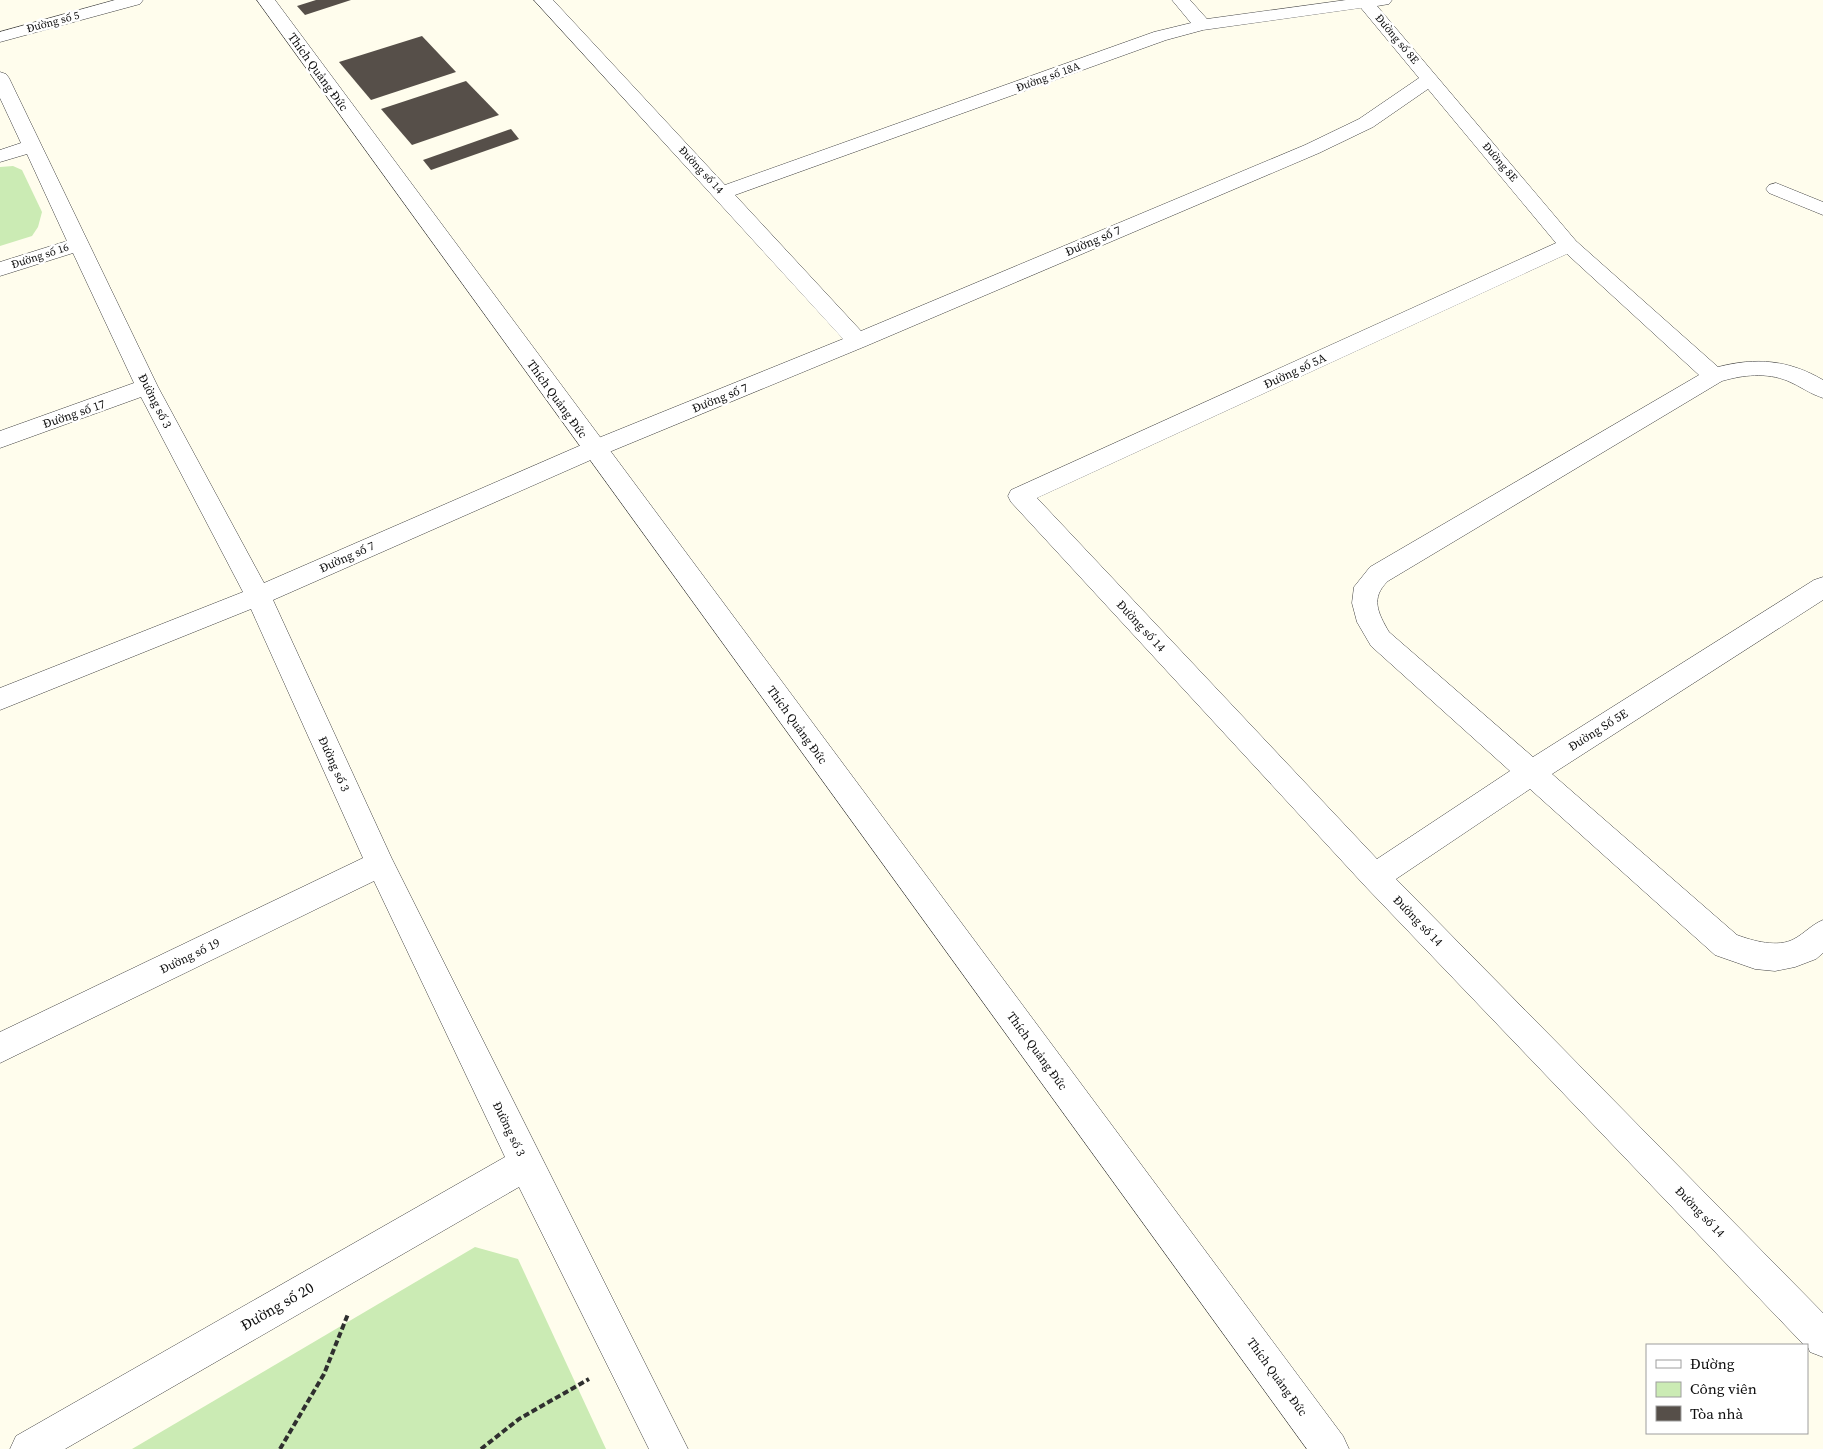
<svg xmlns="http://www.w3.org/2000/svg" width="1823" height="1449" viewBox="0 0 1823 1449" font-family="'Source Serif 4',serif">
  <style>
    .green { fill: #cbebb4 }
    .building { fill: #564f49 }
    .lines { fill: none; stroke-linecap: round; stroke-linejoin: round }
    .minor-casing { stroke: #404040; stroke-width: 1 }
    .tertiary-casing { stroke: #404040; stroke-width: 1 }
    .path { stroke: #2f2f2f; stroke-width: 4; stroke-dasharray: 6 3; stroke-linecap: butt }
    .minor { fill: #fff; fill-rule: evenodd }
    .tertiary { fill: #fff; fill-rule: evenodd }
    .labels { text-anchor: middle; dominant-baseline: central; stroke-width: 5; stroke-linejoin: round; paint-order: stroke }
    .far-street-label { font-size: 11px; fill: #0d0d0d; stroke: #fff }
    .street-label { font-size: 12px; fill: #0d0d0d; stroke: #fff }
    .near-street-label { font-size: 15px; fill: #0d0d0d; stroke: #fff }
  </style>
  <rect width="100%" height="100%" fill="#fffded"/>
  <g class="green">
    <polygon points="13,166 22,170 42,212 38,227 32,236 0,246 0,167"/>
    <polygon points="475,1247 518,1259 606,1449 132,1449"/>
  </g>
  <g class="building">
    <polygon points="316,0 351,0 305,15 297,6"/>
    <polygon points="422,36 456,72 371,100 339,62"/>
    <polygon points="466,81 499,115 412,145 381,109"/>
    <polygon points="511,129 519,139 431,170 423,160"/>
  </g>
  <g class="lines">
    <defs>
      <g id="minor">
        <polygon points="115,0 143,0 140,4 0,42 0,32"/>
        <path d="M534 0H553L725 185 1154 32 1191 23 1172 0H1190L1207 19 1346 0H1392L1389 4 1377 6 1576 241 1718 367C1756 357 1789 360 1823 380V398C1810 394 1800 386 1788 381 1766 372 1743 375 1722 381L1388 581C1370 598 1378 613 1389 632L1533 757 1814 580 1823 577V600L1552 774 1737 935C1753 941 1778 948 1794 939 1805 933 1811 925 1823 920V953L1816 959 1795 967 1775 971 1755 969 1715 955 1530 789 1396 879 1823 1313V1357L1810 1352 1807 1345H1804L1365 886 1011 502 1008 496 1011 490 1556 243 1428 89 1373 127 1319 153 866 346 602 455 273 600 392 859 688 1449H649L519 1187 65 1449H10L16 1436 505 1157 374 881 0 1063V1032L363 858 251 609 0 710V688L243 592 141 397 0 448V431L134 383 73 253 0 276V262L67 241 27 154 0 162V150L21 143 0 98V72L6 74 9 78 158 387 264 583 586 443 843 339ZM1361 8 1419 78 1359 119 1305 145 861 331 735 195 1166 40 1203 30ZM1567 254 1699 375 1370 567 1354 587 1352 603 1357 622 1371 646 1510 771 1377 859 1037 498Z"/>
        <polygon points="1776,183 1823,202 1823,215 1769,193 1766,189 1769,185"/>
      </g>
      <polygon id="tertiary" points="257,0 275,0 1343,1436 1349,1449 1307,1449"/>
    </defs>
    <use href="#minor" class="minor-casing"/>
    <use href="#tertiary" class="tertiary-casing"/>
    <g class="path">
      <polyline points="280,1449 324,1374 348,1314"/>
      <polyline points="481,1449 519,1419 589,1379"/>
    </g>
    <use href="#minor" class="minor"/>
    <use href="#tertiary" class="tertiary"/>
  </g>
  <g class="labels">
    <g class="far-street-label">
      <text transform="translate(53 22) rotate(-15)">Đường số 5</text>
      <text transform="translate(1397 39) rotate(50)">Đường số 8E</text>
      <text transform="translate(1048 77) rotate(-20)">Đường số 18A</text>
      <text transform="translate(1500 162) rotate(50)">Đường 8E</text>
      <text transform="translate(701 170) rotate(47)">Đường số 14</text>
      <text transform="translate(40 256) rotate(-18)">Đường số 16</text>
    </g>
    <g class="street-label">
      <text transform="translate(318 72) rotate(54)">Thích Quảng Đức</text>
      <text transform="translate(1093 241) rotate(-23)">Đường số 7</text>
      <text transform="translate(1295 371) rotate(-25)">Đường số 5A</text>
      <text transform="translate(720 398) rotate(-22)">Đường số 7</text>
      <text transform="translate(557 399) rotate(54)">Thích Quảng Đức</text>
      <text transform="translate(155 401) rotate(63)">Đường số 3</text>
      <text transform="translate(74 414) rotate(-19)">Đường số 17</text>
      <text transform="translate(347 557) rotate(-24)">Đường số 7</text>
      <text transform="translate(1141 626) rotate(47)">Đường số 14</text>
      <text transform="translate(797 725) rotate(54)">Thích Quảng Đức</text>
      <text transform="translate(1598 730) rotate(-32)">Đường Số 5E</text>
      <text transform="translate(334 764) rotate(66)">Đường số 3</text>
      <text transform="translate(1418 921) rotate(46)">Đường số 14</text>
      <text transform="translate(190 956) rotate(-26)">Đường số 19</text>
      <text transform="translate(1037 1051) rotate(54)">Thích Quảng Đức</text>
      <text transform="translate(509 1129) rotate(64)">Đường số 3</text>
      <text transform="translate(1700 1212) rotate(46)">Đường số 14</text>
      <text transform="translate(1277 1377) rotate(54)">Thích Quảng Đức</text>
    </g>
    <g class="near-street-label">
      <text transform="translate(277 1306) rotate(-30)">Đường số 20</text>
    </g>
  </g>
  <rect x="1646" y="1344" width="162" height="90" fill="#ffffff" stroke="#9e9e9e"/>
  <rect x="1656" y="1360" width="25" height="8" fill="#ffffff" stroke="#9e9e9e"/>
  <text x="1690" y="1369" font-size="15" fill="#0d0d0d">Đường</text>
  <rect x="1656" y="1382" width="25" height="15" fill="#cbebb4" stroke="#9e9e9e"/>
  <text x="1690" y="1394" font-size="15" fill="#0d0d0d">Công viên</text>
  <rect x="1656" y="1406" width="25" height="15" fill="#564f49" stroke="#9e9e9e"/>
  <text x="1690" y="1419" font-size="15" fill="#0d0d0d">Tòa nhà</text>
</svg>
